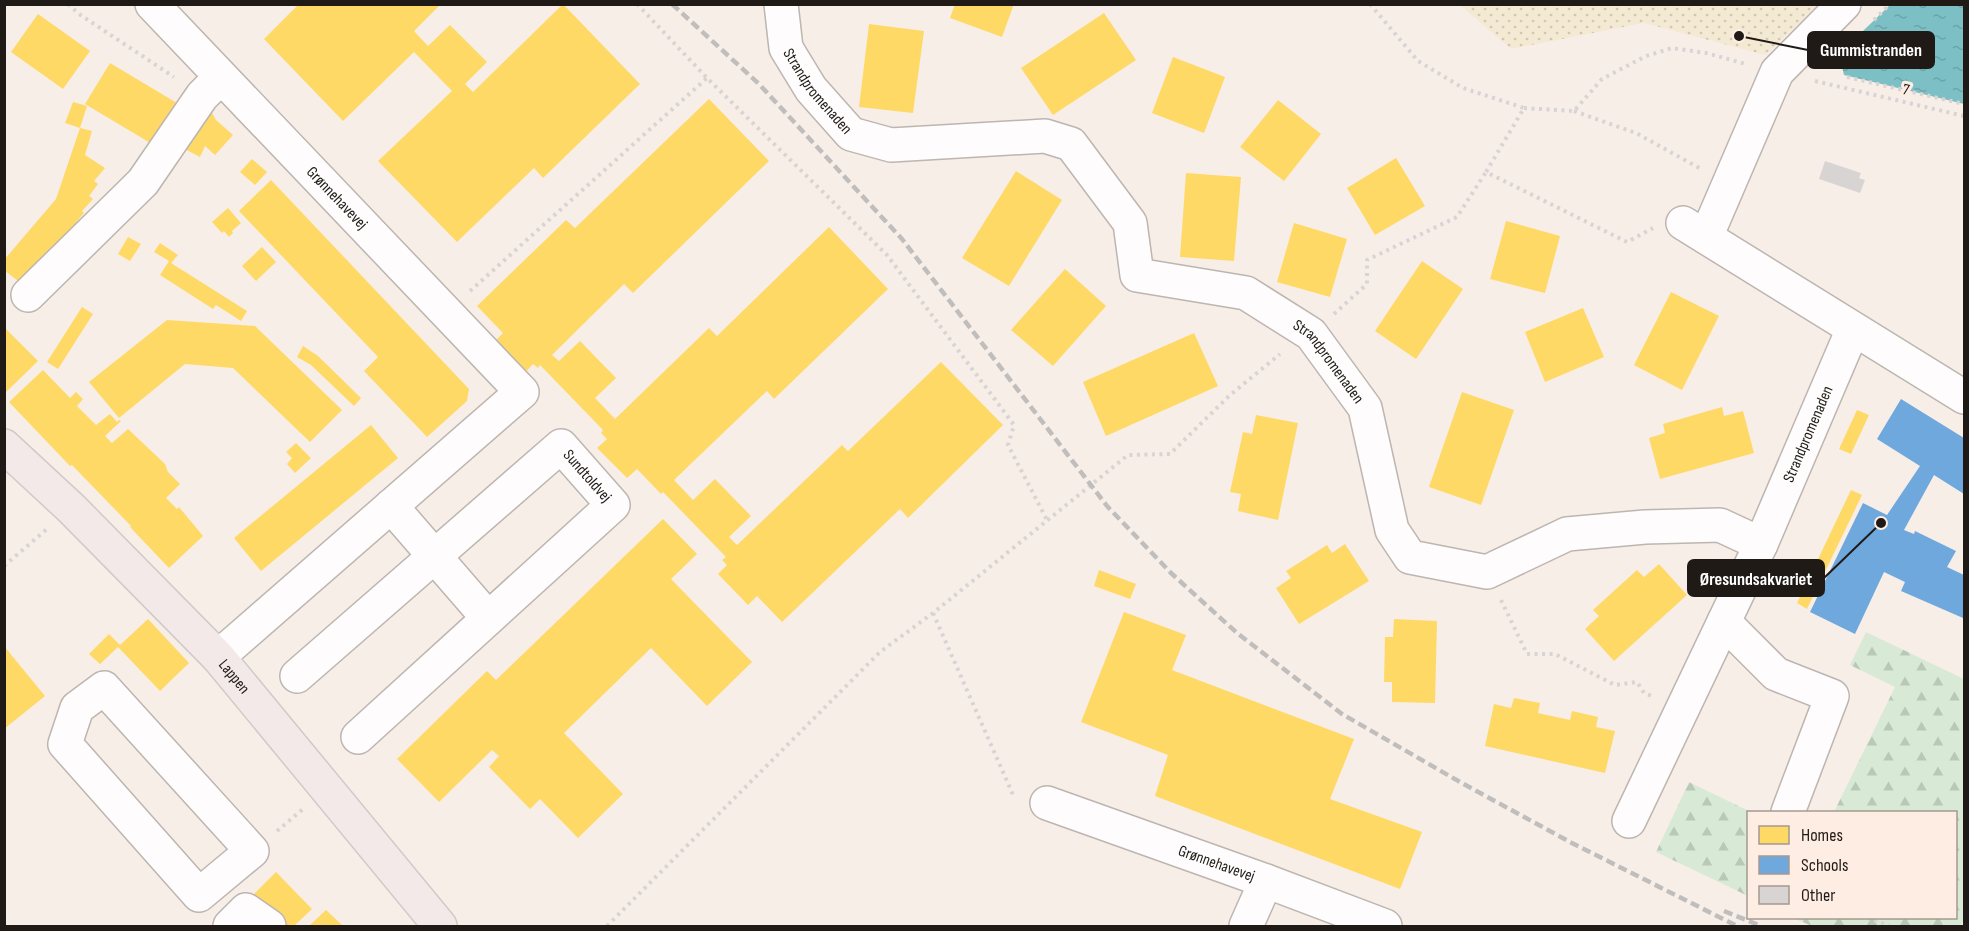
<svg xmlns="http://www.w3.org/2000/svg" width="1969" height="931" viewBox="0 0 1969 931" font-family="'Sofia Sans Condensed',sans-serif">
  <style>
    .forest { fill: url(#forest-firs) }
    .sand { fill: url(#sand-dots) }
    .water { fill: url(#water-ripples) }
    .homes { fill: #ffd966 }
    .schools { fill: #6fa8dc }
    .building { fill: #d9d4d4 }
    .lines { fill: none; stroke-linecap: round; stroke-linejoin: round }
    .minor-casing { stroke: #bdb5b0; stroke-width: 36 }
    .major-casing { stroke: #d0cbc8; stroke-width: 36 }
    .path { stroke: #d7d4d3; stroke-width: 4; stroke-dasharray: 3 4.5; stroke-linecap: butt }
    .minor { stroke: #fefcfc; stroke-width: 33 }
    .major { stroke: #f3e9e8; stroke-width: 33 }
    .rail { stroke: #c0bebd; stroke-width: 4.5; stroke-dasharray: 9 4.5; stroke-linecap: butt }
    .labels { text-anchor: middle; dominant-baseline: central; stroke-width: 6; stroke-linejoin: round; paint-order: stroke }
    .street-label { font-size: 16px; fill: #201a16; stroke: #feede2 }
    .leader { fill: none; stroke: #201a16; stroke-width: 2 }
    .callout-dot { fill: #201a16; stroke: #feede2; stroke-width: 2 }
    .callout { fill: #201a16; stroke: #201a16; stroke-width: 2 }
    .callout-label { font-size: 18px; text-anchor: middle; font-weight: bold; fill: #fff }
  </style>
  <defs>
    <pattern id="forest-firs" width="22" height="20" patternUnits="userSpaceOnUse" patternTransform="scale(1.5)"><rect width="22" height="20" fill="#d8ead6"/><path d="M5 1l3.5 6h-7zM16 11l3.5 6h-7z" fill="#b9c8b7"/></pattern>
    <pattern id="sand-dots" width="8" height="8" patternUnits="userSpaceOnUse" patternTransform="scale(1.5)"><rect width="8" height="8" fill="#f4ead3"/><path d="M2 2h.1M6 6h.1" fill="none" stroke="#d1c8b4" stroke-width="1.8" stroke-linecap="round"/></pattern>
    <pattern id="water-ripples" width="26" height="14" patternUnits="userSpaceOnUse" patternTransform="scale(1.5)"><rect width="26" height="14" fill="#7cc0c5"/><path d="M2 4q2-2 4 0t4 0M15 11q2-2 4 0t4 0" fill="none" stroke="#6ba4a8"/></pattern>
  </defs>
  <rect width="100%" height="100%" fill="#f8eee8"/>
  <g class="forest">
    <polygon points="1866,632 1964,679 1964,919 1961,926 1812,926 1793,918 1956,918 1956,812 1834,812 1895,687 1850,665"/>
    <polygon points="1689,782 1751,812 1748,812 1748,896 1656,852"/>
  </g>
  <polygon class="sand" points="1460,5 1818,5 1765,55 1644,23 1511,49"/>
  <polygon class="water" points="1890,5 1964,5 1964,104 1844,75 1839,54"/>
  <g class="homes">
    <polygon points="299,4 441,4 414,31 428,46 450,25 487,62 465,84 473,92 563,4 640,84 543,178 534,168 457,242 378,161 452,91 414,52 343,121 264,39"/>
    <polygon points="955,4 1014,4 1002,37 950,18"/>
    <polygon points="1104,13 1136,60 1053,115 1021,68"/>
    <polygon points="38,14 90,51 63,89 11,52"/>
    <polygon points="869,24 924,31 913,113 859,107"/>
    <polygon points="1173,57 1225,77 1204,133 1152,113"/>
    <polygon points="110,63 182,106 157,147 85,104"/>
    <polygon points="709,99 769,161 633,293 624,284 552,355 559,361 580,341 616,378 595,398 615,419 709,328 717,336 829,227 888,289 774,399 767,391 674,480 693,500 715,479 751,516 729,537 737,545 842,445 848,451 941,362 1003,425 908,518 900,509 782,622 757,596 748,605 718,574 727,565 722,560 726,557 663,492 661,494 637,469 627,478 597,448 607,439 601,433 603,430 540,365 538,368 533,364 524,374 494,342 503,333 477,306 566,220 575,228"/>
    <polygon points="1278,100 1321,134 1284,181 1240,147"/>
    <polygon points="73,102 87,106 80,128 65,123"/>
    <polygon points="203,109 212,113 216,120 233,135 215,155 205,146 200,157 179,146"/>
    <polygon points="80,128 92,131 85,155 105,168 94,181 98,184 89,196 93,199 82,211 84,213 23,285 4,270 4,260 56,199"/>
    <polygon points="1396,158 1425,206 1375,235 1347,188"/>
    <polygon points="252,159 267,172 255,185 240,172"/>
    <polygon points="1016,171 1062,200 1009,286 962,258"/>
    <polygon points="1186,173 1241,177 1234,261 1180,257"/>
    <polygon points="271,180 469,389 467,401 427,437 364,371 378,357 239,211"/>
    <polygon points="228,208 241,223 232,231 233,233 229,237 224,231 222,233 212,222"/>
    <polygon points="1506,221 1560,236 1545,293 1490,279"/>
    <polygon points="1294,223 1347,239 1330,297 1277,282"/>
    <polygon points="128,237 141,244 130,261 118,254"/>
    <polygon points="160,243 178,255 171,263 247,311 241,321 216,305 213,309 160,275 169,261 154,252"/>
    <polygon points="262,247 276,262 256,281 242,266"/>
    <polygon points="1422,261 1463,289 1416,359 1375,331"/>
    <polygon points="1065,269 1106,306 1053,366 1011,330"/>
    <polygon points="1671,292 1719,316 1682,390 1634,365"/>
    <polygon points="82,307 93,314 58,369 47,362"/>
    <polygon points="1583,308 1604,357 1545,382 1525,332"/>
    <polygon points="167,320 255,326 342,410 310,442 233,368 185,364 119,418 89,382"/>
    <polygon points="4,327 38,361 4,394"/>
    <polygon points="1194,333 1218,386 1106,436 1083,382"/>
    <polygon points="303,346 318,356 361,398 354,406 311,365 297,357"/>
    <polygon points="43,370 70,398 76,392 83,399 77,406 96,425 110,414 117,422 119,420 121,421 105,436 112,443 128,429 165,464 168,472 180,484 166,498 177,509 179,507 203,536 169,568 130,527 131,526 72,465 70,466 9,402"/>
    <polygon points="1462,392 1514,410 1481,505 1429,487"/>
    <polygon points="1722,407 1724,416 1743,411 1754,453 1660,479 1649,438 1665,433 1663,424"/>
    <polygon points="1857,410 1869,415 1851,454 1839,449"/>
    <polygon points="1256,415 1298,423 1278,520 1238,511 1241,494 1230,492 1243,432 1252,434"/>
    <polygon points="371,425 398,458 261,571 234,538"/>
    <polygon points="296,443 311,458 295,473 287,464 292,458 286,452"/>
    <polygon points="1851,490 1862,495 1807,609 1797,603"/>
    <polygon points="663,519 697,554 671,579 752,662 707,706 651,648 564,733 623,794 578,838 540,799 530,809 489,767 499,756 492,750 439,802 397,759 487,671 496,680"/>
    <polygon points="1345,544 1369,581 1299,624 1276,588 1291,578 1286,571 1327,545 1332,553"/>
    <polygon points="1659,564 1687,595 1614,661 1585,629 1599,616 1593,610 1637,570 1644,577"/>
    <polygon points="1099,570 1136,584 1130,599 1094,586"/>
    <polygon points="1124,612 1186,635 1172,670 1354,739 1330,799 1422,832 1400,889 1155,796 1168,755 1081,722"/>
    <polygon points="148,619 189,663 160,691 118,647 100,664 89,654 109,634 120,645"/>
    <polygon points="1394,619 1437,621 1435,703 1392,702 1392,682 1384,682 1385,637 1393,637"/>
    <polygon points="4,646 45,696 4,729"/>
    <polygon points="1514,698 1540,703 1538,713 1570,720 1572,711 1598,717 1596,727 1615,731 1605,773 1485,746 1494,704 1511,708"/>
    <polygon points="276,872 312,909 294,926 278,926 250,898"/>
    <polygon points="326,910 343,926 309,926"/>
  </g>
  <polygon class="schools" points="1901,399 1964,438 1964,494 1934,475 1904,530 1914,534 1915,531 1956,551 1947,567 1964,575 1964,614 1963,618 1901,591 1905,582 1884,572 1855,634 1810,612 1863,503 1887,515 1920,466 1877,439"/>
  <polygon class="building" points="1825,161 1861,173 1859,178 1865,180 1860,193 1819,179"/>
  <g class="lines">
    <defs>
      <g id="minor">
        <path id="s1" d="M152 4 522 392 218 657"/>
        <path id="s2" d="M781 4 786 48 811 89 851 134 891 145 1045 136 1071 144 1130 223 1137 275 1246 293 1311 334 1365 408 1392 530 1410 557 1487 572 1567 534 1645 527 1720 525 1761 544 1853 329"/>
        <polyline points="1683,223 1964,397"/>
        <polyline points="1706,237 1777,72 1844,4"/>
        <polyline points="28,295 143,182 202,96 221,77"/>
        <polyline points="391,506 488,618"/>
        <polyline points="1724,622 1776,674 1832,696 1788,812"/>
        <path id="s3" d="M297 676 561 446 613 505 358 737"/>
        <polygon points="104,688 252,851 199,895 65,744 77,708"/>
        <path id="s4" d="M1047 803 1266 881 1385 926"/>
        <polyline points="1629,821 1761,544"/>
        <polyline points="230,926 246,910 269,926"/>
        <polyline points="1246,926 1266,881"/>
      </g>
      <g id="major">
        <path id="s5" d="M4 446 71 508 218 657 440 926"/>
      </g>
    </defs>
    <use href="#minor" class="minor-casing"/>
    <use href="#major" class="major-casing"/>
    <g class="path">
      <polyline points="68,4 79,14 174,77"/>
      <polyline points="637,4 707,78 887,255 1014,425 1008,445 1047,520"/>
      <polyline points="1370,4 1418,61 1463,88 1524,108 1486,172 1627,242 1653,228"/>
      <polyline points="1874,20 1890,4"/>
      <polyline points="1847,77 1964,104"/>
      <polyline points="1815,81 1964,116"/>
      <polyline points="1524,108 1574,111 1602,79 1646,56 1672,48 1706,53 1746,64"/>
      <polyline points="1574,111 1636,133 1701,169"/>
      <polyline points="470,291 707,78"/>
      <polyline points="1334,314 1367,284 1367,260 1457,217 1486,172"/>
      <polyline points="4,566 47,529"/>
      <polyline points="1501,600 1527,654 1555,654 1615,685 1637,682 1644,693 1652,696"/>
      <polyline points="933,613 1014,797"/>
      <polyline points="277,831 303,809"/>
      <polyline points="1867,918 1890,926"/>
      <polyline points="607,926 880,652 933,613 1128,455 1170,454 1229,396 1280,354"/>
    </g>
    <use href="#minor" class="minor"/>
    <use href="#major" class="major"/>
    <g class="rail">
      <polyline points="672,4 759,84 902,239 1107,506 1171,573 1237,633 1342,714 1460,782 1570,842 1737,926"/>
      <polyline points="1724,911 1761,926"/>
    </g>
  </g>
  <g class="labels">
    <g class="street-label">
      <text stroke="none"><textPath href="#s2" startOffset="98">Strandpromenaden</textPath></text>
      <text transform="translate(1906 90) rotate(13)">7</text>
      <text stroke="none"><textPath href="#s1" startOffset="268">Grønnehavevej</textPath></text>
      <text stroke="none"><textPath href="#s2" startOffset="746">Strandpromenaden</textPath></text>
      <text stroke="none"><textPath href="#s2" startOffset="1448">Strandpromenaden</textPath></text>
      <text stroke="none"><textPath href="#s3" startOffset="390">Sundtoldvej</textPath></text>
      <text stroke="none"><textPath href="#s5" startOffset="326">Lappen</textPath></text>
      <text stroke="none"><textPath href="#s4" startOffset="180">Grønnehavevej</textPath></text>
    </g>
  </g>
  <path class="leader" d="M1739 36L1808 50M1881 523L1824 578"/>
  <g class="callout-dot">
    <circle cx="1739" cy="36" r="6"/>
    <circle cx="1881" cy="523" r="6"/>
  </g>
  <g class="callout">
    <rect x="1808" y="32" width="126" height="36" rx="6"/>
    <rect x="1688" y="560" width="136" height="36" rx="6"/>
  </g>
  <g class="callout-label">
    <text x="1871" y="56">Gummistranden</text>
    <text x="1756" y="585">Øresundsakvariet</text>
  </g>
  <rect width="1969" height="931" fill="none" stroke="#201a16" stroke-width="12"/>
  <rect x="1747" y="811" width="210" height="108" fill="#feede2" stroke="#a59990" stroke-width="1.5"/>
  <rect x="1759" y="826" width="30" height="18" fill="#ffd966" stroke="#a59990" stroke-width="1.5"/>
  <text x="1801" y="841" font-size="18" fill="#201a16">Homes</text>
  <rect x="1759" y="856" width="30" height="18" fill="#6fa8dc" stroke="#a59990" stroke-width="1.5"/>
  <text x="1801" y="871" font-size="18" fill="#201a16">Schools</text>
  <rect x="1759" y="886" width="30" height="18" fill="#d9d4d4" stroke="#a59990" stroke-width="1.5"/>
  <text x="1801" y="901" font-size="18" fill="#201a16">Other</text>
</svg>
